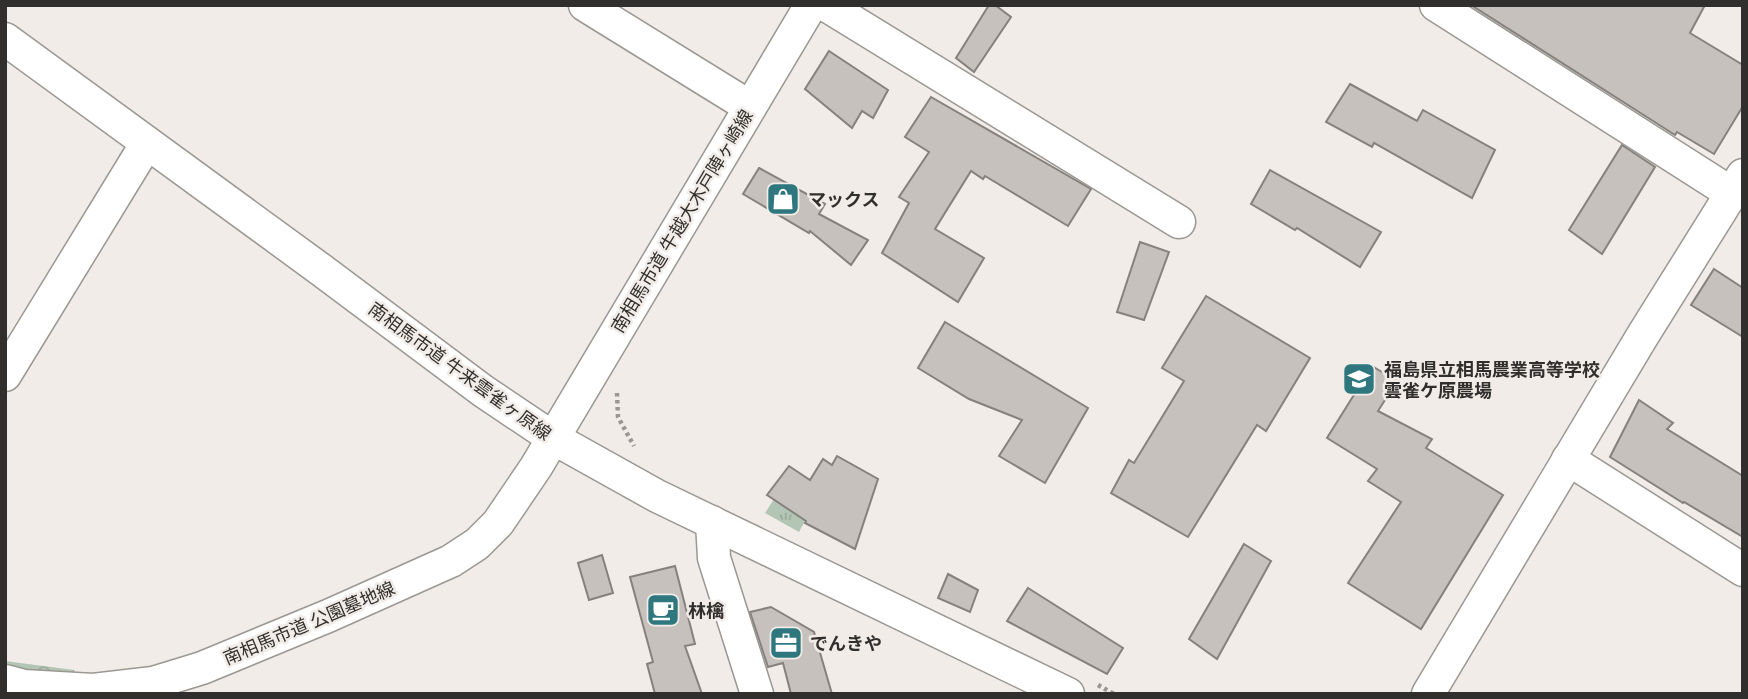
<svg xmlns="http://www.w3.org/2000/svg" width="1748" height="699" viewBox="0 0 1748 699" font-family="'Source Serif 4','Noto Sans JP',serif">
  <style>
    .grass { fill: url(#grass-tufts) }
    .forest { fill: url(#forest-crowns) }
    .building { fill: #c6c1bc; stroke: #85817c; stroke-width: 2 }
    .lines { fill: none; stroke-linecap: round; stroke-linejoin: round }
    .minor-casing { stroke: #9b9792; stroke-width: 35 }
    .path { stroke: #9a9693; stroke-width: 4.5; stroke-dasharray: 3.5 3.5; stroke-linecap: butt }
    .minor { stroke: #fff; stroke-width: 32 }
    .labels { text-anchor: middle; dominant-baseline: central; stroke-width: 5; stroke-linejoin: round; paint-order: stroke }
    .poi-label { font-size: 18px; font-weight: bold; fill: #312f2d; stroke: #f1ece7; text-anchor: start }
    .street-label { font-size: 18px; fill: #312f2d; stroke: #f1ece7 }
  </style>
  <defs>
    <pattern id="grass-tufts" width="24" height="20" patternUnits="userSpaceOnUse" patternTransform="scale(1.75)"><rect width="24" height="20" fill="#b3c6b5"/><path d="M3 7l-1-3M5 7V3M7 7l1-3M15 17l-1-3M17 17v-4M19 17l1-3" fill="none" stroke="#9aaa9c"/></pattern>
    <pattern id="forest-crowns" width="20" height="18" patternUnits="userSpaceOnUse" patternTransform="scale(1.75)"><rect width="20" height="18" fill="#b3c6b5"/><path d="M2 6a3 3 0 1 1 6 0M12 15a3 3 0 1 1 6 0" fill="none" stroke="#9aaa9c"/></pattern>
  </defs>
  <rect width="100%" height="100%" fill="#f1ece7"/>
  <polygon class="grass" points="785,482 815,502 799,532 765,513"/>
  <polygon class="forest" points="5,661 74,670 81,694 5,694"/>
  <g class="building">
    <polygon points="989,5 995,5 1011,17 974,72 956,58"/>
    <polygon points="1471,5 1705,5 1690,33 1743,65 1743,106 1714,154 1677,132 1675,135"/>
    <polygon points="829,51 888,90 873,118 862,111 852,128 805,89"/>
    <polygon points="1350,84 1417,121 1423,110 1495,150 1472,198 1374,143 1372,147 1326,122"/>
    <polygon points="931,97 1091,189 1068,226 985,176 983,179 971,171 935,229 984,258 958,302 882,253 909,203 899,197 929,152 905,137"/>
    <polygon points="1622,145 1655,167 1602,254 1569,230"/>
    <polygon points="759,168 825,204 819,214 868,240 851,265 810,231 809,233 743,194"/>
    <polygon points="1270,170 1381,232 1360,267 1297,228 1295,230 1251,204"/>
    <polygon points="1140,242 1169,252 1144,320 1117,312"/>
    <polygon points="1714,269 1743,288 1743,337 1691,305"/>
    <polygon points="1206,296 1310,358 1266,431 1257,425 1188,537 1111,493 1129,460 1134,463 1184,381 1162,368"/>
    <polygon points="945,322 1088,408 1045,483 999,456 1022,420 969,399 918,368"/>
    <polygon points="1372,366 1397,381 1378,411 1432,439 1426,448 1503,495 1421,629 1348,583 1401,502 1368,481 1377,469 1327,438"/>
    <polygon points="1639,400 1673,423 1667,429 1743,476 1743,537 1684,502 1683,503 1610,457"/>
    <polygon points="837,456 878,479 855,549 805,523 806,521 767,495 789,466 810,480 823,459 832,465"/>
    <polygon points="1244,544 1271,561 1217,659 1189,639"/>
    <polygon points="602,555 613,593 589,600 578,563"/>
    <polygon points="675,566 695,644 685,646 702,694 655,694 647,664 653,662 630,577"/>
    <polygon points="948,574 978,590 970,612 938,598"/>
    <polygon points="1028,588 1123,648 1107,674 1007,621"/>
    <polygon points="771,607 814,632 832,694 791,694 783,663 768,667 750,612"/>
  </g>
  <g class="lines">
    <defs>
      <g id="minor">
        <polyline points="585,5 750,107"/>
        <polyline points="826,5 1179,222"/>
        <polyline points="1436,5 1731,193"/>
        <polyline points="5,39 320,269 483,391 553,438 657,496 1068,694"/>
        <polyline points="5,375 147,143"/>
        <polyline points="1568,459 1743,570"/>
        <polyline points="712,522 714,558 757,694"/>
        <polyline points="5,681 24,686 93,690 153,683 202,668 328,616 451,561 477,544 498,523 536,467 811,5"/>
        <polyline points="1428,694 1643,335 1743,175"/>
      </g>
    </defs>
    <use href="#minor" class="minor-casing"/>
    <g class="path">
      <polyline points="617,393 618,417 634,446"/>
      <polyline points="1098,685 1114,694"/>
    </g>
    <use href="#minor" class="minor"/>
  </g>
  <defs>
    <symbol id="shop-square" viewBox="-11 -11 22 22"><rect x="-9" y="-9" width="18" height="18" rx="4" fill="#2e777e" stroke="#f1ece7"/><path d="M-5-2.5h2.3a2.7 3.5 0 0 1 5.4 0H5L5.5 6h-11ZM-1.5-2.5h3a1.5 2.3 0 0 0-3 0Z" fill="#fff"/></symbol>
    <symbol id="school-square" viewBox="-11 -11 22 22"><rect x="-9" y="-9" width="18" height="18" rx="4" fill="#2e777e" stroke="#f1ece7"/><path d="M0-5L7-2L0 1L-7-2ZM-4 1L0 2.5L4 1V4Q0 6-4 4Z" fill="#fff"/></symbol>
    <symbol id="cafe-square" viewBox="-11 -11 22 22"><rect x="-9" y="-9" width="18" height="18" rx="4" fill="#2e777e" stroke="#f1ece7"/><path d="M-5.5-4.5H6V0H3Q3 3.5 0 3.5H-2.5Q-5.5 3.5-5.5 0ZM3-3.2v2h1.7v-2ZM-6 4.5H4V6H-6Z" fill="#fff"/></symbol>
    <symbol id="office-square" viewBox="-11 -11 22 22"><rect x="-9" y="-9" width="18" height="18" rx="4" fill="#2e777e" stroke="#f1ece7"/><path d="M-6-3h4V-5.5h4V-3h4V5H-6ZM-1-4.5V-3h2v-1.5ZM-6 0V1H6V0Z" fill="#fff"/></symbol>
  </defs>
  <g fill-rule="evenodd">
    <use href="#shop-square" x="764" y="180" width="38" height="38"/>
    <use href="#school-square" x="1340" y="360" width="38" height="38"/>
    <use href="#cafe-square" x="644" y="591" width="38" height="38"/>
    <use href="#office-square" x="767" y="624" width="38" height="38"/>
  </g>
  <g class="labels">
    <g class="poi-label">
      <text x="808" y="199">マックス</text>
      <text x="1384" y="369">福島県立相馬農業高等学校<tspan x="1384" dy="21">雲雀ケ原農場</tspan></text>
      <text x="688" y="610">林檎</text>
      <text x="810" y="643">でんきや</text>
    </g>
    <g class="street-label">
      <text transform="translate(682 221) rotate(-59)">南相馬市道 牛越大木戸陣ヶ崎線</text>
      <text transform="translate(460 371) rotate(36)">南相馬市道 牛来雲雀ヶ原線</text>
      <text transform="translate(309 623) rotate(-23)">南相馬市道 公園墓地線</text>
    </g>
  </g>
  <rect width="1748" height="699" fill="none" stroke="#312f2d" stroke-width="14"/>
</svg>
